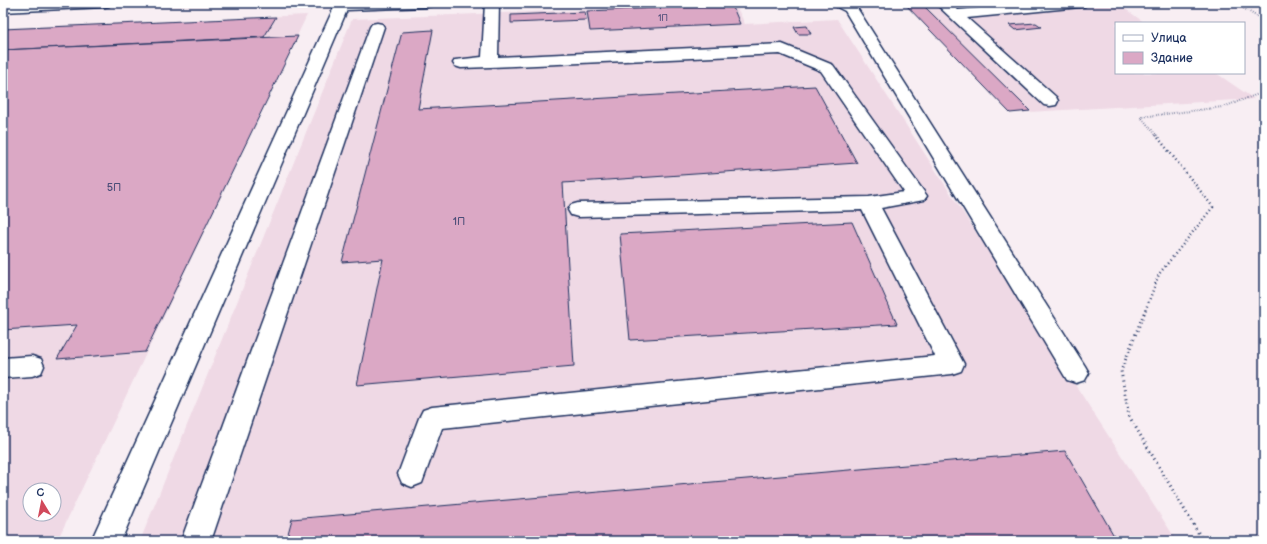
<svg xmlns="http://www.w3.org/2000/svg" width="1267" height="544" viewBox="0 0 1267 544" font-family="'Balsamiq Sans',sans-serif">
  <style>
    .built { fill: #efd9e5; fill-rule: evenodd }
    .building { fill: #dba8c5; stroke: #1b2f5e }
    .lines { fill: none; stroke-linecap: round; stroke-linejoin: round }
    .minor-casing { stroke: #1b2f5e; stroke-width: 3 }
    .path-far2 { stroke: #1b2f5e; stroke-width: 2; stroke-dasharray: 0.5 2; stroke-linecap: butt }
    .path-far1 { stroke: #1b2f5e; stroke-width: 2.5; stroke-dasharray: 1 3; stroke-linecap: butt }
    .path { stroke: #1b2f5e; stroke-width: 3; stroke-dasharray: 1 3.5; stroke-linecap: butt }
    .minor { fill: #fff; fill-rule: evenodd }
    .labels { text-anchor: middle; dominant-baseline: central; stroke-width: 4; stroke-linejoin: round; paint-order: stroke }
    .far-number-label { font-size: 9px; fill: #4b4d78 }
    .number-label { font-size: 11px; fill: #4b4d78 }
  </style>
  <rect width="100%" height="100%" fill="#f8eef3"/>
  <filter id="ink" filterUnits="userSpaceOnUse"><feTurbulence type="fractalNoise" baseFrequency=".025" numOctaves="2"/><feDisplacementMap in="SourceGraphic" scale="8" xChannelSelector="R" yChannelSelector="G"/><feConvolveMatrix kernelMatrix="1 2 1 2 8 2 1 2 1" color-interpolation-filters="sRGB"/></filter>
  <g filter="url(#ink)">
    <g class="built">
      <polygon points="905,3 1117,3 1145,23 1116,23 1116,73 1216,73 1254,99 1010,113"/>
      <polygon points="735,4 745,24 837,19 1177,541 140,541 352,19"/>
      <path d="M307 15 57 541H3V28ZM30 490H54V514H30Z"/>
    </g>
    <g class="building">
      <polygon points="904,3 921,3 1030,111 1010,113"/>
      <polygon points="732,5 740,24 590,31 587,11"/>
      <polygon points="585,12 586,20 511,23 511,15"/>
      <polygon points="276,17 264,37 3,50 3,29"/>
      <polygon points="1036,23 1042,27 1015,30 1009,25"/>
      <polygon points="807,26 811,34 798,34 794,27"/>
      <polygon points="433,30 418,109 815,86 857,163 563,183 574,366 357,385 383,259 342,262 402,32"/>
      <polygon points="298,36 145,352 57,359 77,325 3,330 3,50"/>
      <polygon points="852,222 897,324 630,340 620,234"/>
      <polygon points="1065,451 1117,541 286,541 292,519"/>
    </g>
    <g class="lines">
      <defs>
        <g id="minor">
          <polygon points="20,3 111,3 109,6 104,7 3,12 3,4"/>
          <polygon points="336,3 433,3 431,6 426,7 347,10 121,541 91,541"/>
          <polygon points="485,3 499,3 498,57 782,44 787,46 833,65 927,196 924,200 881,208 964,364 961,371 952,374 442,428 422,483 412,487 402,483 398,474 419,418 423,410 432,407 935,356 862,210 578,217 571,215 568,210 571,205 578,203 869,197 904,192 821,71 780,54 490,67 461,68 455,66 453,63 455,60 482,57"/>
          <polygon points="833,3 851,3 857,8 1085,366 1089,373 1085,380 1076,383 1067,380 845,11 835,6"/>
          <polygon points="935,3 950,3 958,10 1037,3 1087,3 1085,6 1080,7 967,18 1056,97 1058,101 1056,105 1050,106 1044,105"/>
          <polygon points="377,23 382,24 384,27 211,541 181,541 370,27 372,24"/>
          <polygon points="32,356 41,359 44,366 41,373 32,376 3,378 3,358"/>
        </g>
      </defs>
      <use href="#minor" class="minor-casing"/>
      <g class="path-far2">
        <polyline points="1235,3 1264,21"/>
        <polyline points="1157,136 1141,117 1223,107 1264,92"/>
      </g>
      <polyline class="path-far1" points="1144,314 1159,274 1213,207 1156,135"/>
      <polyline class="path" points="1144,313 1121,371 1129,416 1203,541"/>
      <use href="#minor" class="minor"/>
    </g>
  </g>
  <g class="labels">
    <g class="far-number-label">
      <text x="663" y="18">1П</text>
    </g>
    <g class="number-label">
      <text x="114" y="187">5П</text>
      <text x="459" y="221">1П</text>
    </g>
  </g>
  <rect width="1267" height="544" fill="none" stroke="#fff" stroke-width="16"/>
  <rect x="8" y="8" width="1251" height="528" fill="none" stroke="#1b2f5e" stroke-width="1.5" filter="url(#ink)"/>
  <rect x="1115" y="22" width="130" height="52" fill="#ffffff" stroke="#a4acbf"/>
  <rect x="1123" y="35" width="20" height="6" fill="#ffffff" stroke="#a4acbf"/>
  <text x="1151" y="42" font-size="12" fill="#1b2f5e">Улица</text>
  <rect x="1123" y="52" width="20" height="12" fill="#dba8c5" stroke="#a4acbf"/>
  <text x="1151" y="62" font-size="12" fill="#1b2f5e">Здание</text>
  <g transform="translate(42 502) rotate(350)"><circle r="19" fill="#ffffff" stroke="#a4acbf"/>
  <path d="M0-3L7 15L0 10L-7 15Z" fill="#d1495b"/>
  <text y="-6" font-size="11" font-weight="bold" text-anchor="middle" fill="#1b2f5e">С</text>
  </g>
</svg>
